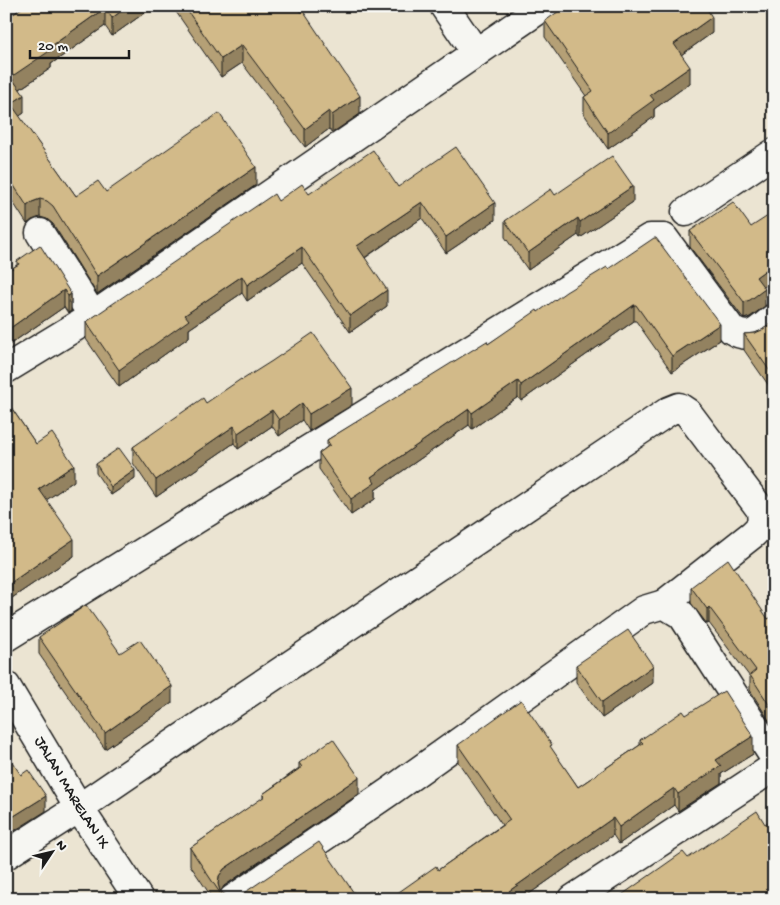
<svg xmlns="http://www.w3.org/2000/svg" width="780" height="905" viewBox="0 0 780 905" font-family="'Gochi Hand',sans-serif">
  <style>
    .lines { fill: none; stroke-linecap: round; stroke-linejoin: round }
    .minor-casing { stroke: #1c1c1c; stroke-width: 31 }
    .major-casing { stroke: #1c1c1c; stroke-width: 31 }
    .minor { stroke: #f6f6f2; stroke-width: 28 }
    .major { stroke: #f6f6f2; stroke-width: 28 }
    .wall { fill: #b5a076; stroke: #1c1c1c }
    .shaded-wall { fill: #938260; stroke: #1c1c1c }
    .building { fill: #d2ba89; stroke: #1c1c1c }
    .labels { text-anchor: middle; dominant-baseline: central; stroke-width: 4; stroke-linejoin: round; paint-order: stroke }
    .street-label { font-size: 16px; fill: #1c1c1c; stroke: #f6f6f2 }
  </style>
  <rect width="100%" height="100%" fill="#ebe4d2"/>
  <filter id="ink" filterUnits="userSpaceOnUse"><feTurbulence type="fractalNoise" baseFrequency=".02" numOctaves="2"/><feDisplacementMap in="SourceGraphic" scale="10" xChannelSelector="R" yChannelSelector="G"/><feConvolveMatrix kernelMatrix="1 2 1 2 8 2 1 2 1" color-interpolation-filters="sRGB"/></filter>
  <g filter="url(#ink)">
    <g class="lines">
      <defs>
        <g id="minor">
          <polyline points="444,6 476,53"/>
          <polyline points="6,18 23,6"/>
          <polyline points="686,212 774,153"/>
          <polyline points="40,233 93,316"/>
          <polyline points="6,369 93,316 544,6"/>
          <path d="M6 637 650 238H664L732 330C751 342 759 329 774 318"/>
          <polyline points="6,855 79,808 198,727 669,411 679,407 688,413 761,510 762,525 753,534 664,604"/>
          <polyline points="233,899 392,790 644,610 664,604 682,615 774,757"/>
          <polyline points="573,899 774,767"/>
        </g>
        <g id="major">
          <path id="s1" d="M6 686 79 808 139 899"/>
        </g>
      </defs>
      <use href="#minor" class="minor-casing"/>
      <use href="#major" class="major-casing"/>
      <use href="#minor" class="minor"/>
      <use href="#major" class="major"/>
    </g>
    <g class="wall">
      <polygon points="24,6 154,6 112,36 105,26 51,64 51,68 20,89 24,113 19,116 76,196 106,192 256,185 97,294 53,224 47,219 40,217 32,220 27,224 9,196 8,15 15,13"/>
      <polygon points="172,6 296,6 360,114 332,133 329,129 305,147 242,63 221,77"/>
      <polygon points="545,21 712,33 681,55 690,83 654,109 654,117 608,149 584,114 584,97 586,96 545,37"/>
      <polygon points="398,187 495,220 446,253 422,218 365,258 387,306 350,332 302,263 247,301 242,293 189,329 189,337 119,387 86,339 86,322 278,201 309,194"/>
      <polygon points="555,195 633,202 580,238 578,235 528,270 505,237 505,221"/>
      <polygon points="690,231 763,288 765,306 750,317 744,319 690,247"/>
      <polygon points="17,261 71,294 71,311 68,313 64,307 6,347 6,272 17,265"/>
      <polygon points="608,269 720,340 672,372 636,321 634,321 521,401 518,397 472,429 469,425 375,490 375,499 351,515 319,469 319,453 327,447 327,440 488,344"/>
      <polygon points="774,321 774,393 744,350 744,334 755,333 762,330"/>
      <polygon points="6,400 36,444 74,481 46,500 74,556 6,602"/>
      <polygon points="206,403 352,405 309,431 302,420 279,436 272,426 238,449 234,443 156,497 133,463 133,447"/>
      <polygon points="96,464 135,479 111,495 96,473"/>
      <polygon points="691,587 768,619 774,616 774,719 770,722 750,690 750,677 709,623 707,624 691,603"/>
      <polygon points="39,637 120,653 172,703 105,749 39,654"/>
      <polygon points="576,665 653,683 602,718 576,682"/>
      <polygon points="686,715 753,754 721,774 721,783 678,811 674,805 619,844 613,835 522,899 389,899 438,870 502,825 458,762 458,745 552,750 578,787 640,745 640,740"/>
      <polygon points="299,763 359,794 224,886 220,891 227,896 235,897 358,899 213,899 190,865 190,848 263,798 263,794 299,768"/>
    </g>
    <g class="shaded-wall">
      <polygon points="128,6 154,6 112,36 112,18"/>
      <polygon points="105,8 105,26 51,64 51,68 11,95 11,77 50,47"/>
      <polygon points="712,17 712,33 674,60 674,44"/>
      <polygon points="242,45 242,63 221,77 221,59"/>
      <polygon points="690,67 690,83 654,109 654,117 608,149 608,133 650,95"/>
      <polygon points="24,95 24,113 11,122 11,104"/>
      <polygon points="360,96 360,114 332,133 332,115"/>
      <polygon points="329,111 329,129 305,147 305,129"/>
      <polygon points="256,167 256,185 97,294 97,276"/>
      <polygon points="9,178 9,196 6,198 6,180"/>
      <polygon points="633,186 633,202 580,238 580,222"/>
      <polygon points="40,199 40,217 32,220 27,224 27,206 32,202"/>
      <polygon points="422,202 422,218 357,263 357,246"/>
      <polygon points="495,203 495,220 446,253 446,237"/>
      <polygon points="578,218 578,235 528,270 528,253"/>
      <polygon points="302,247 302,263 247,301 247,285"/>
      <polygon points="774,264 774,280 756,293 756,277"/>
      <polygon points="242,276 242,293 189,329 189,337 119,387 119,370 185,315"/>
      <polygon points="765,289 765,306 750,317 744,319 744,302"/>
      <polygon points="64,290 64,307 6,347 6,331"/>
      <polygon points="387,290 387,306 350,332 350,316"/>
      <polygon points="71,294 71,311 68,313 68,296"/>
      <polygon points="634,305 634,321 521,401 521,385"/>
      <polygon points="720,324 720,340 672,372 672,356"/>
      <polygon points="518,381 518,397 472,429 472,413"/>
      <polygon points="352,388 352,405 309,431 309,414"/>
      <polygon points="302,403 302,420 279,436 279,420"/>
      <polygon points="469,409 469,425 375,490 375,499 351,515 351,499 371,477"/>
      <polygon points="272,410 272,426 238,449 238,433"/>
      <polygon points="234,426 234,443 156,497 156,480"/>
      <polygon points="74,465 74,481 39,505 39,489"/>
      <polygon points="135,470 135,479 111,495 111,487"/>
      <polygon points="74,539 74,556 6,602 6,586"/>
      <polygon points="709,607 709,623 707,624 707,609"/>
      <polygon points="653,666 653,683 602,718 602,702"/>
      <polygon points="172,686 172,703 105,749 105,733"/>
      <polygon points="774,703 774,719 770,722 770,706"/>
      <polygon points="753,736 753,754 721,774 721,783 678,811 678,794 716,760"/>
      <polygon points="359,777 359,794 224,886 220,892 218,884 219,876 224,869"/>
      <polygon points="674,788 674,805 619,844 619,827"/>
      <polygon points="46,796 46,811 6,836 6,821"/>
      <polygon points="613,818 613,835 522,899 509,899 509,891"/>
    </g>
    <g class="building">
      <polygon points="24,6 128,6 112,18 105,8 50,47 51,50 11,77 24,95 11,104 76,196 98,181 106,192 219,113 256,167 97,276 53,206 47,201 40,199 32,202 27,206 9,178 6,180 6,15 8,15 15,13"/>
      <polygon points="184,6 296,6 301,12 303,11 360,96 332,115 329,111 305,129 242,45 221,59"/>
      <polygon points="566,6 705,6 712,17 674,44 690,67 650,95 654,100 608,133 584,97 593,91 545,21"/>
      <polygon points="456,147 495,203 446,237 422,202 357,246 387,290 350,316 302,247 247,285 242,276 185,315 189,320 119,370 86,322 274,194 278,201 302,184 309,194 373,150 398,187"/>
      <polygon points="612,156 633,186 580,222 578,218 528,253 505,221 551,189 555,195"/>
      <polygon points="733,202 751,227 774,212 774,264 756,277 765,289 750,300 744,302 690,231"/>
      <polygon points="654,238 656,238 720,324 672,356 636,305 634,305 521,385 518,381 472,413 469,409 371,477 375,483 351,499 319,453 330,445 327,440 487,341 488,344 533,313 537,310 538,312 566,292 607,267 608,269"/>
      <polygon points="40,245 71,294 68,296 64,290 6,331 6,272 19,264 17,261"/>
      <polygon points="774,321 774,377 744,334 755,333 762,330"/>
      <polygon points="313,333 352,388 309,414 302,403 279,420 272,410 238,433 234,426 156,480 133,447 203,398 206,403 241,379 242,380 272,361"/>
      <polygon points="6,400 36,444 52,433 74,465 39,489 74,539 6,586 6,543 11,540 6,533"/>
      <polygon points="119,448 135,470 111,487 96,464"/>
      <polygon points="728,559 768,619 774,616 774,703 770,706 750,675 756,670 709,607 707,609 691,587"/>
      <polygon points="86,605 120,653 140,640 172,686 105,733 39,637"/>
      <polygon points="628,630 653,666 602,702 576,665"/>
      <polygon points="724,691 753,736 716,760 721,766 678,794 674,788 619,827 613,818 509,891 513,897 511,899 471,899 469,896 466,899 389,899 436,866 438,870 510,820 458,745 521,700 552,745 550,746 578,787 643,743 640,740 683,711 686,715"/>
      <polygon points="333,739 359,777 224,869 219,876 218,884 220,891 227,896 235,897 241,895 319,842 358,899 224,899 190,848 265,796 263,794 302,767 299,763"/>
      <polygon points="6,753 21,775 28,770 46,796 6,821"/>
      <polygon points="757,811 765,824 774,818 774,899 616,899 683,852 688,858"/>
    </g>
  </g>
  <g class="labels">
    <g class="street-label">
      <text stroke="none"><textPath href="#s1" startOffset="125">JALAN MARELAN IX</textPath></text>
    </g>
  </g>
  <rect width="780" height="905" fill="none" stroke="#f6f6f2" stroke-width="25"/>
  <rect x="12" y="12" width="755" height="880" fill="none" stroke="#1c1c1c" stroke-width="2" filter="url(#ink)"/>
  <g transform="translate(52 852) rotate(55)" stroke="#f6f6f2" stroke-width="4" paint-order="stroke">
  <path d="M0-4L9 19L0 12L-9 19Z" fill="#1c1c1c"/>
  <text y="-8" font-size="14" font-weight="bold" text-anchor="middle" fill="#1c1c1c">N</text>
  </g>
  <path d="M30 50v8h99v-8" fill="none" stroke="#1c1c1c" stroke-width="2.5"/>
  <text x="38" y="50" font-size="15" fill="#1c1c1c" stroke="#f6f6f2" stroke-width="4" paint-order="stroke">20 m</text>
</svg>
